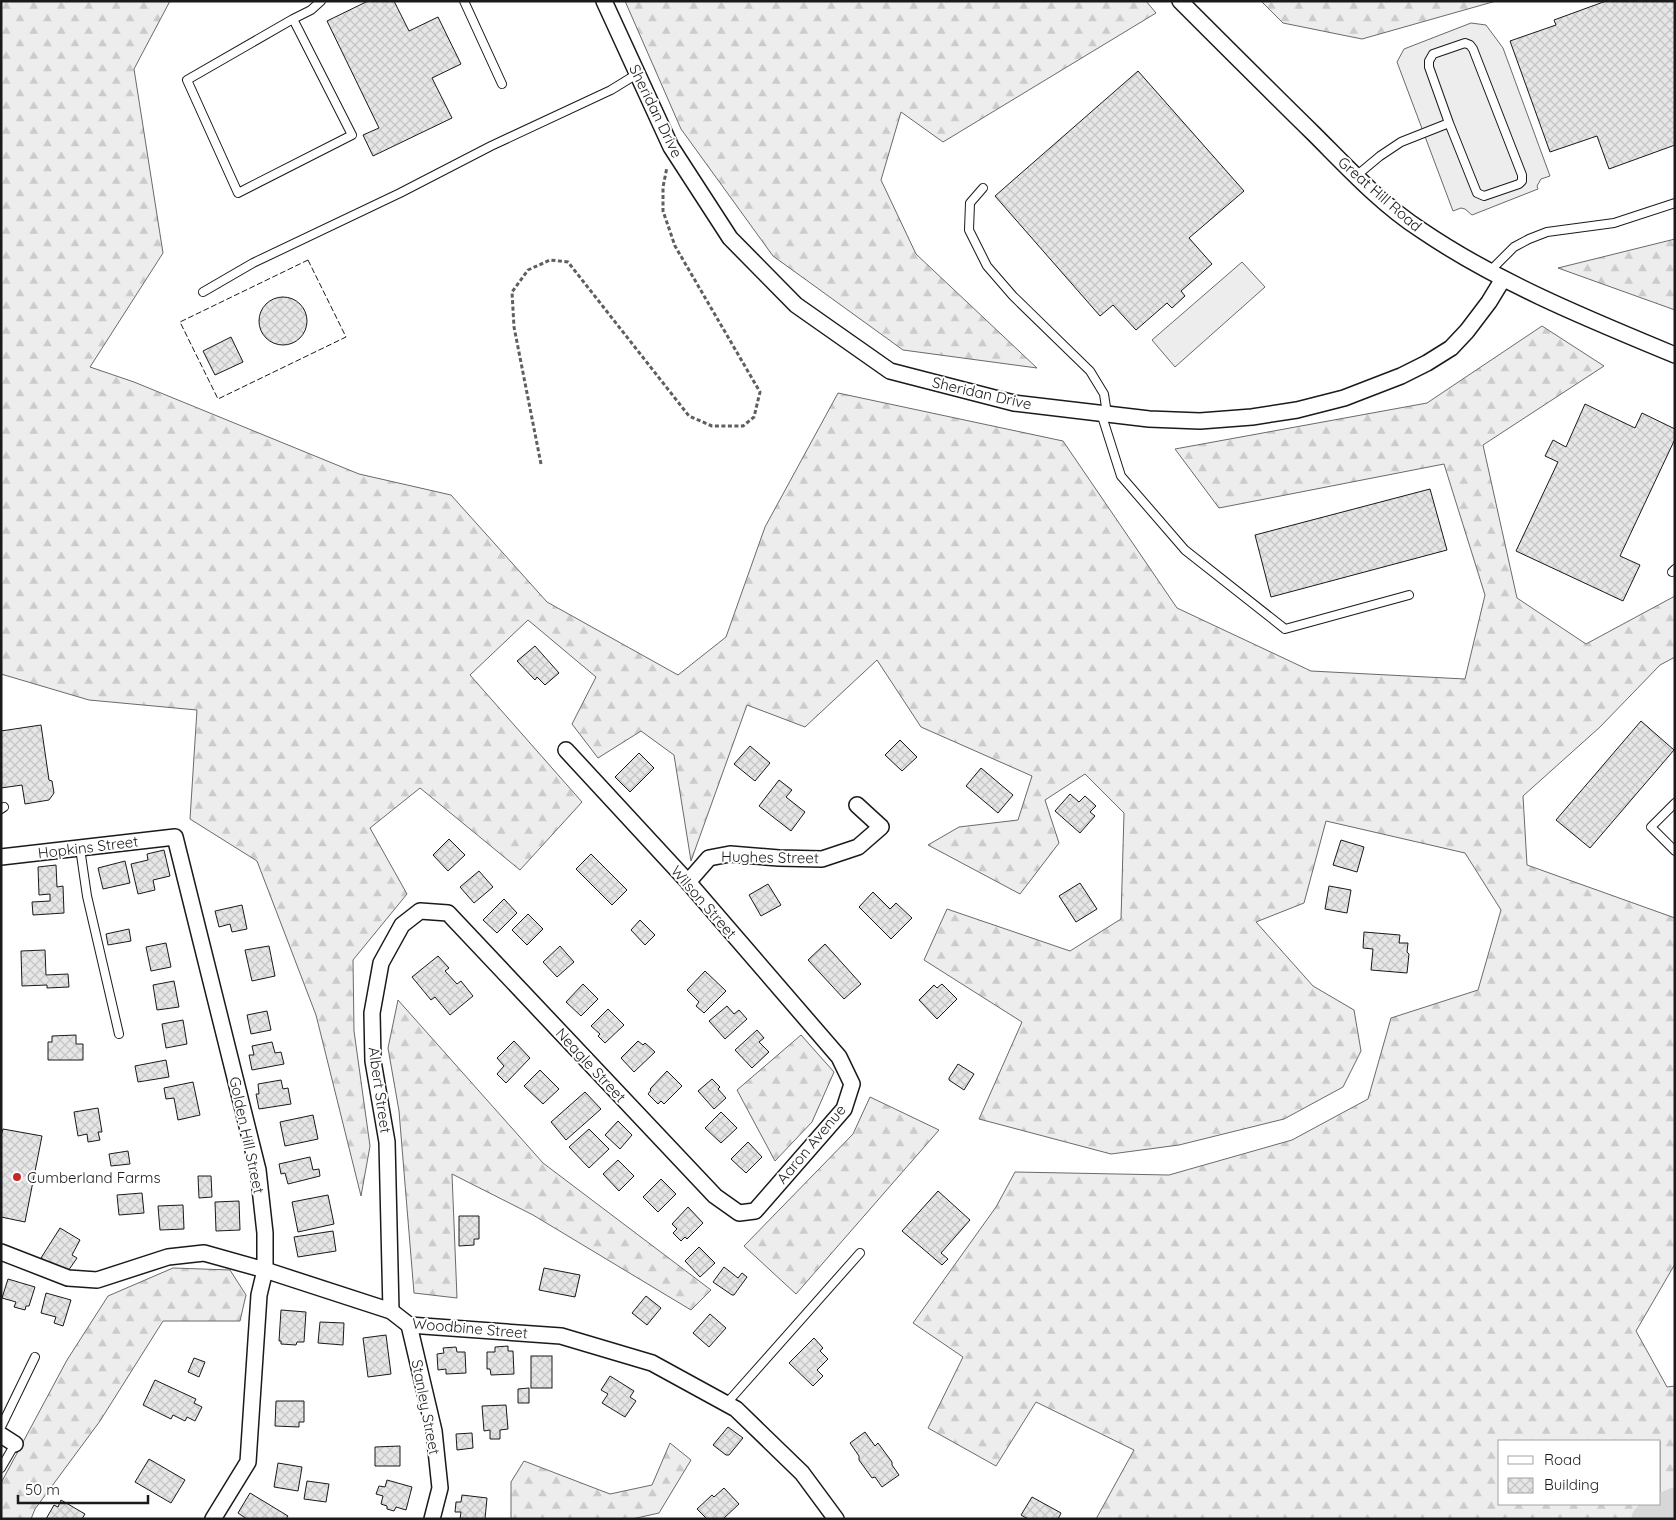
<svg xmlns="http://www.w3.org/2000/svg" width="1676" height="1520" viewBox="0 0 1676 1520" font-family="Quicksand,sans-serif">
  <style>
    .forest { fill: url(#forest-firs); stroke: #6a6a6a; fill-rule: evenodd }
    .built { fill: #ededed; stroke: #6a6a6a }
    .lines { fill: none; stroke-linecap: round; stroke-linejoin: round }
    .river { stroke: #d7d7d7; stroke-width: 31 }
    .building { fill: url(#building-cross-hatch); stroke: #1a1a1a }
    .lane-casing { stroke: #1a1a1a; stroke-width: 10 }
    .street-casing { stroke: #1a1a1a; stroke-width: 18 }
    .path { stroke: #5f5f5f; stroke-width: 3; stroke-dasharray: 4 2.5; stroke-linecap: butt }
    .lane { stroke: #fff; stroke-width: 8 }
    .street { stroke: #fff; stroke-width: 15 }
    .fence { stroke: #1a1a1a; stroke-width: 1; stroke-dasharray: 6 2.5; stroke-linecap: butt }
    .poi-dot { fill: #c62828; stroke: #fff; stroke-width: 2 }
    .labels { text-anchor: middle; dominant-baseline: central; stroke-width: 4; stroke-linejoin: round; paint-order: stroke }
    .street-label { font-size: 15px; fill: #1a1a1a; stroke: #fff }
    .poi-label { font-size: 15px; fill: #1a1a1a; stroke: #fff; text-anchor: start }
  </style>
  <defs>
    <pattern id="forest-firs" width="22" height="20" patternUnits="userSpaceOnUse" patternTransform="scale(1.25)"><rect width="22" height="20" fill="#ededed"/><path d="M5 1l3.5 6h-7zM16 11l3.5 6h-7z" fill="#cbcbcb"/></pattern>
    <pattern id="building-cross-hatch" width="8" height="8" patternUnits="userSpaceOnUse" patternTransform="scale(1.25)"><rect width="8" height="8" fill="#e6e6e6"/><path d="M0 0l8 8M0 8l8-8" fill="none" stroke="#c5c5c5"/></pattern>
  </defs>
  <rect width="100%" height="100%" fill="#fff"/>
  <g class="forest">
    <path d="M1 1H170L134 69 163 253 90 367 134 382 359 474 451 495 547 602 678 675 726 637 765 527 838 393 1063 441 1177 608 1311 671 1465 679 1485 595 1444 464 1219 508 1175 449 1427 403 1542 326 1604 366 1483 445 1517 598 1586 644 1675 596V657L1660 665 1600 727 1523 796 1527 865 1675 918V1264L1636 1331 1667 1387 1675 1386V1519H1096L1134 1450 1036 1402 996 1466 928 1428 963 1357 913 1323 996 1207 1015 1172 1169 1175 1292 1140 1368 1099 1391 1018 1478 990 1501 910 1465 853 1326 821 1304 903 1256 922 1313 986 1354 1010 1361 1051 1343 1087 1284 1119 1179 1145 1111 1154 979 1119 1022 1022 924 960 947 909 1070 951 1121 919 1124 813 1085 774 1045 800 1059 843 1020 894 928 845 959 827 1018 820 1032 776 921 727 877 660 805 727 747 705 691 861 674 755 641 731 598 758 572 724 596 677 528 620 470 675 582 802 520 870 420 788 370 828 407 894 353 960 354 1031 370 1146 361 1196 316 1015 257 861 190 819 197 710 89 700 1 674ZM1660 1441V1504H1500V1441Z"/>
    <polygon points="625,1 1146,1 1156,13 943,142 901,112 881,180 916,254 1037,368 903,350 773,256 681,129"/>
    <polygon points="1261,1 1496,1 1362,39 1283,23"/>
    <polygon points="1675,239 1675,310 1558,268"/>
    <polygon points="398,1000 543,1163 711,1290 691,1310 533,1215 452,1174 457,1298 414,1293 399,1111 388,1048"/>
    <polygon points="801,1035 834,1072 812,1122 775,1161 737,1090"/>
    <polygon points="870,1097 939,1130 796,1294 744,1246 853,1134"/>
    <polygon points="173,1268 230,1270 246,1295 240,1321 163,1321 100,1421 35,1509 31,1519 1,1519 1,1483 67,1360 108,1296"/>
    <polygon points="670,1443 691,1460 659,1513 632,1519 511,1519 511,1482 524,1461 610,1494 652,1485"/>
  </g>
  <g class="built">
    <polygon points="1471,23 1486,25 1503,48 1550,176 1541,179 1537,186 1538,189 1472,215 1465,209 1461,208 1453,211 1397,62 1404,49"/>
    <polygon points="1242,262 1265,287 1175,367 1152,340"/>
  </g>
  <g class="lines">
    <polyline class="river" points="1647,1519 1653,1513 1675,1503"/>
  </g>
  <g class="building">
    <polygon points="368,1 394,1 409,31 438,17 461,64 432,78 452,118 373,156 363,135 379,128 327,21"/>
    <polygon points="1606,1 1675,1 1675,145 1609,169 1597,136 1550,152 1510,41 1556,25 1554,20"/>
    <polygon points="1138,71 1244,191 1189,238 1212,264 1181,291 1185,296 1172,308 1167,303 1136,330 1113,305 1100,316 995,196"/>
    <circle cx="283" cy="321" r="24"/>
    <polygon points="231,337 243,362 215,375 203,351"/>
    <polygon points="1585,404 1635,428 1642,413 1675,429 1675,439 1620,556 1640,565 1623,601 1516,551 1558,462 1545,456 1553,440 1566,447"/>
    <polygon points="1430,489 1447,550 1271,597 1255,535"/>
    <polygon points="535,646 559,673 545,685 537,677 535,680 517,661"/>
    <polygon points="1641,721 1674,750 1590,848 1556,820"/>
    <polygon points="41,725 49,780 52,781 54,793 49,800 25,804 22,785 1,788 1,731"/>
    <polygon points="900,740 917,757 902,771 885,755"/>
    <polygon points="750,746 770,763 755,781 734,764"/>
    <polygon points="639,753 654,768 630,792 615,777"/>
    <polygon points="981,768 1013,795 998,813 966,786"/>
    <polygon points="779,780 792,790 786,797 805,812 791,831 759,806"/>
    <polygon points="1070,794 1079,802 1085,796 1096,806 1090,812 1095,816 1080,833 1055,811"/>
    <polygon points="449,839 465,855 448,871 433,855"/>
    <polygon points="1341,840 1364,847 1357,872 1333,865"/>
    <polygon points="164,850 170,876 153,880 155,890 138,894 131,864 148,860 147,854"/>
    <polygon points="591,854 627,890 612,905 576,869"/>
    <polygon points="125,861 130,883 103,889 98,868"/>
    <polygon points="56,865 57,887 63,886 64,913 33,915 32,902 50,901 50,894 39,895 38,867"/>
    <polygon points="479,871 493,887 474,903 460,887"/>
    <polygon points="1080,883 1097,909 1076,922 1059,896"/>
    <polygon points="768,884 781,905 761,916 749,895"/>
    <polygon points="1329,886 1351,890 1347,913 1325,909"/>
    <polygon points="873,892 890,909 896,903 912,918 891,939 859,907"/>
    <polygon points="504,899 517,913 497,933 483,920"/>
    <polygon points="242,905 247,929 232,932 230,924 219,927 215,911"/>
    <polygon points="528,914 543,929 527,945 512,930"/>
    <polygon points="640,920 655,935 645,945 631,930"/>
    <polygon points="129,929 131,941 108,945 106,934"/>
    <polygon points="1364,932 1400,935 1399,943 1408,943 1407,952 1409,954 1407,973 1371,970 1373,949 1363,948"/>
    <polygon points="166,943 171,967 151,971 146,947"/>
    <polygon points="825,944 861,984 844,999 808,960"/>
    <polygon points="269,946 275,976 252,981 245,950"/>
    <polygon points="560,946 574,962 557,977 543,962"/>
    <polygon points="45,950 46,975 68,974 69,987 47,988 47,985 22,986 21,951"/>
    <polygon points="438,956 449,968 445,971 457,984 461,981 473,996 450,1015 435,997 431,1000 412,977"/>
    <polygon points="705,971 726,991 704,1013 696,1006 699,1002 687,990"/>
    <polygon points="174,981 179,1007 157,1010 153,985"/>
    <polygon points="583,984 598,999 581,1016 566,1002"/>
    <polygon points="942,984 957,999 937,1019 919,1000 934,985 937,988"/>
    <polygon points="727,1006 734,1014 739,1010 747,1019 725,1039 709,1021"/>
    <polygon points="608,1009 624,1025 605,1043 598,1036 600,1034 591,1026"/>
    <polygon points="267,1011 271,1030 251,1034 247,1015"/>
    <polygon points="183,1020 187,1044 166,1048 162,1024"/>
    <polygon points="757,1030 764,1038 759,1042 769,1052 752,1068 735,1050"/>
    <polygon points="76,1035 76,1044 83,1044 83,1060 48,1060 48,1042 52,1042 52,1036"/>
    <polygon points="514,1041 530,1058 506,1083 497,1074 504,1066 497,1058"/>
    <polygon points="638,1041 643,1045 645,1043 655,1052 634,1072 621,1058"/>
    <polygon points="272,1042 275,1053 281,1052 284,1064 252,1070 249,1055 254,1055 252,1046"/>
    <polygon points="166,1060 169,1077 138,1082 135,1066"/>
    <polygon points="958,1064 974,1074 964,1090 949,1080 949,1078"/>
    <polygon points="540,1070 559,1089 543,1104 524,1086"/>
    <polygon points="667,1071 682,1086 664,1104 661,1101 658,1104 648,1094 651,1090 650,1089"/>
    <polygon points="712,1079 720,1087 718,1089 726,1098 714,1109 698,1091"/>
    <polygon points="281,1080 283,1089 288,1088 291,1104 259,1109 256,1094 259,1094 258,1084"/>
    <polygon points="193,1082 200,1115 178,1120 174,1098 166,1099 164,1088"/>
    <polygon points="585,1092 601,1109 566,1140 551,1122"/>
    <polygon points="98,1108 102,1132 98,1132 100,1140 88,1142 87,1134 78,1136 74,1112"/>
    <polygon points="721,1112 737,1128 721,1143 705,1128"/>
    <polygon points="313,1115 318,1139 285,1146 280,1122"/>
    <polygon points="618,1121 632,1135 620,1149 605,1135"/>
    <polygon points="3,1129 42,1136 25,1222 1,1217 1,1136"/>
    <polygon points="589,1129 609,1149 589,1168 569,1147"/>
    <polygon points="748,1142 762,1157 746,1173 731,1159"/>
    <polygon points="128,1151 130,1164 111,1166 109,1154"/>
    <polygon points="310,1157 313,1170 319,1169 320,1176 288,1184 285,1173 281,1174 279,1164"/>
    <polygon points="618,1160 634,1176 619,1191 603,1174"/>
    <polygon points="198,1176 211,1176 212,1197 199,1198"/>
    <polygon points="661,1179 676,1194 658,1212 643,1197"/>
    <polygon points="938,1191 970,1220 941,1253 948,1259 942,1265 902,1231"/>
    <polygon points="142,1193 144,1213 119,1215 117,1195"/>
    <polygon points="328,1195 334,1224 298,1232 292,1202"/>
    <polygon points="239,1201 240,1230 216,1231 215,1202"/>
    <polygon points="183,1205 184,1229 160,1230 158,1206"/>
    <polygon points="688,1207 703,1223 687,1239 685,1237 681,1241 673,1233 677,1229 672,1224"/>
    <polygon points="459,1216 479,1216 479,1239 474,1239 474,1245 459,1246"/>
    <polygon points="60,1228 80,1240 72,1255 77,1258 66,1274 41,1258"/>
    <polygon points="333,1231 336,1251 298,1257 294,1237"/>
    <polygon points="699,1247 715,1263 700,1277 685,1261"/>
    <polygon points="724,1267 738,1278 742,1273 747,1277 734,1295 732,1295 713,1282"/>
    <polygon points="544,1268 580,1275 575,1297 539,1290"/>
    <polygon points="8,1279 35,1287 29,1306 26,1306 25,1310 14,1307 16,1302 2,1298"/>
    <polygon points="46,1293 71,1300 63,1326 54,1323 56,1317 41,1313"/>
    <polygon points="646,1296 661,1308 647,1325 632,1313"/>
    <polygon points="281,1310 306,1312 304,1342 297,1342 296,1345 281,1344 281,1341 279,1341"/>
    <polygon points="710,1314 726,1328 709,1347 693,1333"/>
    <polygon points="320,1322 344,1323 343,1345 318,1343"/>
    <polygon points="386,1335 391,1374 368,1377 363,1338"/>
    <polygon points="814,1338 823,1348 820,1351 828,1359 817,1370 823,1376 813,1386 789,1363"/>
    <polygon points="508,1346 508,1351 513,1351 514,1374 491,1375 490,1369 487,1369 487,1352 495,1352 495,1347"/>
    <polygon points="456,1347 457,1352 465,1352 466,1373 446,1374 446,1369 438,1370 437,1354 444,1353 443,1348"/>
    <rect x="531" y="1356" width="21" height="32"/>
    <polygon points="194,1358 205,1362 199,1377 188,1372"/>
    <polygon points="610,1376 634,1391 630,1397 636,1401 625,1417 602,1403 608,1394 601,1390"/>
    <polygon points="155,1380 196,1399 194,1403 202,1407 195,1421 187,1417 185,1421 173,1415 171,1419 143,1405"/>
    <polygon points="529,1388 529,1403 518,1403 518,1389"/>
    <polygon points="276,1401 304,1401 304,1422 299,1422 299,1427 275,1426"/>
    <polygon points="506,1405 508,1429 500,1430 500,1439 490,1439 490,1430 484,1431 482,1406"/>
    <polygon points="728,1427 743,1438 729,1455 726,1455 713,1445"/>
    <polygon points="865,1432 875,1446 878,1443 892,1462 892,1465 899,1475 882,1487 875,1477 872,1478 859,1460 859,1456 850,1443"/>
    <polygon points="472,1433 473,1448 457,1450 456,1434"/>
    <polygon points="400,1446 400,1466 375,1466 375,1447"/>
    <polygon points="149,1459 185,1480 171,1503 135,1482"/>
    <polygon points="278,1463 302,1467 298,1491 274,1487"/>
    <polygon points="387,1480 412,1487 406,1510 396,1507 394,1511 387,1509 387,1506 381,1504 383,1496 376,1494 379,1486 385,1487"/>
    <polygon points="307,1481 329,1484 326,1502 304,1499"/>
    <polygon points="724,1488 739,1504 723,1519 707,1519 697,1509 712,1495 714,1497"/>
    <polygon points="250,1493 288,1516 286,1519 247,1519 238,1513"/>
    <polygon points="462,1495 487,1498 485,1519 460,1519 461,1512 455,1512 456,1502 461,1502"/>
    <polygon points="1032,1497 1061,1513 1058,1519 1028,1519 1021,1515"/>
    <polygon points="61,1500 85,1514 82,1519 46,1519 54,1505 58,1507"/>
  </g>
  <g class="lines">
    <defs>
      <g id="lane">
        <polyline points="464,1 502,84"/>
        <polyline points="293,19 352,135 238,193 187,80 293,19 311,10 321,1"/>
        <polyline points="1356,176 1380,156 1401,142 1449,123 1429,67 1429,61 1433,54 1465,43 1470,45 1473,49 1522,175 1522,181 1519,184 1484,196 1477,193 1449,123"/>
        <polyline points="983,188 970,203 969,230 987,266 1013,296 1090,371 1104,394 1107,414"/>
        <polyline points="1490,271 1514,247 1529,239 1547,232 1614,223 1675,203"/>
        <polyline points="203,292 253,263 400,193 491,146 611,90 637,74"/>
        <polyline points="1101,413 1121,476 1185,550 1285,629 1409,595"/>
        <polyline points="1672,572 1675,569"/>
        <polyline points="1675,803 1651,827 1675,851"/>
        <polyline points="1,809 4,807"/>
        <polyline points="80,848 87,896 119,1034"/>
        <polyline points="726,1404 860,1253"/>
        <polyline points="1,1427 35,1357"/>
        <polyline points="1,1468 15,1444"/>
      </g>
      <g id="street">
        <polyline points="604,1 671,147 730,238 796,305 890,371 1014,403 1149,419 1200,421 1252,417 1297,410 1344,398 1401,376 1427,363 1451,348 1467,331 1489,302 1503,279"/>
        <path d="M1180 1C1225 46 1269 90 1314 134 1348 168 1381 204 1421 230 1499 283 1588 319 1675 355"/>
        <polyline points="1,857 175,837 258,1170 265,1233 265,1270 259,1295 248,1462 213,1519"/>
        <polyline points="688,882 709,858 730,854 779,858 822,859 858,847 881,827 857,805"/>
        <polyline points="1,1252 68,1278 97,1280 168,1257 204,1253 265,1270 391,1311 409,1325 561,1336 652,1363 736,1409 802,1473 836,1519"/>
        <polyline points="391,1311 387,1142 373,1061 372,1013 381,963 402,925 420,911 448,913 715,1196 739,1213 755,1211 844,1109 852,1084 839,1057 688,882 566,750"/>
        <polyline points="409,1325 434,1431 440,1488 432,1519"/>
        <polyline points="1,1435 15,1444"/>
      </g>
    </defs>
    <use href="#lane" class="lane-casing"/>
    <use href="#street" class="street-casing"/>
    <polyline class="path" points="541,464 514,327 512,292 528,270 550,260 568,262 689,416 712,426 743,426 754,417 760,392 675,246 663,211 663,187 667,167"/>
    <use href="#lane" class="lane"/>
    <use href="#street" class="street"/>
    <polygon class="fence" points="308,260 346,337 218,399 180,322"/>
  </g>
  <circle class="poi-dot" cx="17" cy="1177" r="5"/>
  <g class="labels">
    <g class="street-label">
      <text transform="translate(656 111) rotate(64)">Sheridan Drive</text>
      <text transform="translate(1380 194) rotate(41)">Great Hill Road</text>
      <text transform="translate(982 393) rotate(13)">Sheridan Drive</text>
      <text transform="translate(88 847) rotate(-7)">Hopkins Street</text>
      <text transform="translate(770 857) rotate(1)">Hughes Street</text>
      <text transform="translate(704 902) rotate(49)">Wilson Street</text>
      <text transform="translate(591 1065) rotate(47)">Neagle Street</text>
      <text transform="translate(380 1090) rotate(82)">Albert Street</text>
      <text transform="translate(247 1135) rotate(78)">Golden Hill Street</text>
      <text transform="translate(811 1144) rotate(-50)">Aaron Avenue</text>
      <text transform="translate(470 1328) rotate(5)">Woodbine Street</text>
      <text transform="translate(426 1407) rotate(79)">Stanley Street</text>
    </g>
    <g class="poi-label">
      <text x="27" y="1177">Cumberland Farms</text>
    </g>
  </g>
  <rect width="1676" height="1520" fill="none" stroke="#1a1a1a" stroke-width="5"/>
  <rect x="1498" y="1440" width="162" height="65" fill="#ffffff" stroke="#a3a3a3"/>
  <rect x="1508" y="1456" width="25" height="8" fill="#ffffff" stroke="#a3a3a3"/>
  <text x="1544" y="1465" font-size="15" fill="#1a1a1a">Road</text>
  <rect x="1508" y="1478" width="25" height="15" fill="url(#building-cross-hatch)" stroke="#a3a3a3"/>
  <text x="1544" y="1490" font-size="15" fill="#1a1a1a">Building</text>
  <path d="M18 1495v8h130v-8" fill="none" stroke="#1a1a1a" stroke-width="2.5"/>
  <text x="25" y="1495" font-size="15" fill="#1a1a1a" stroke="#ffffff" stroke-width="4" paint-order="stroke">50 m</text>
</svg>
